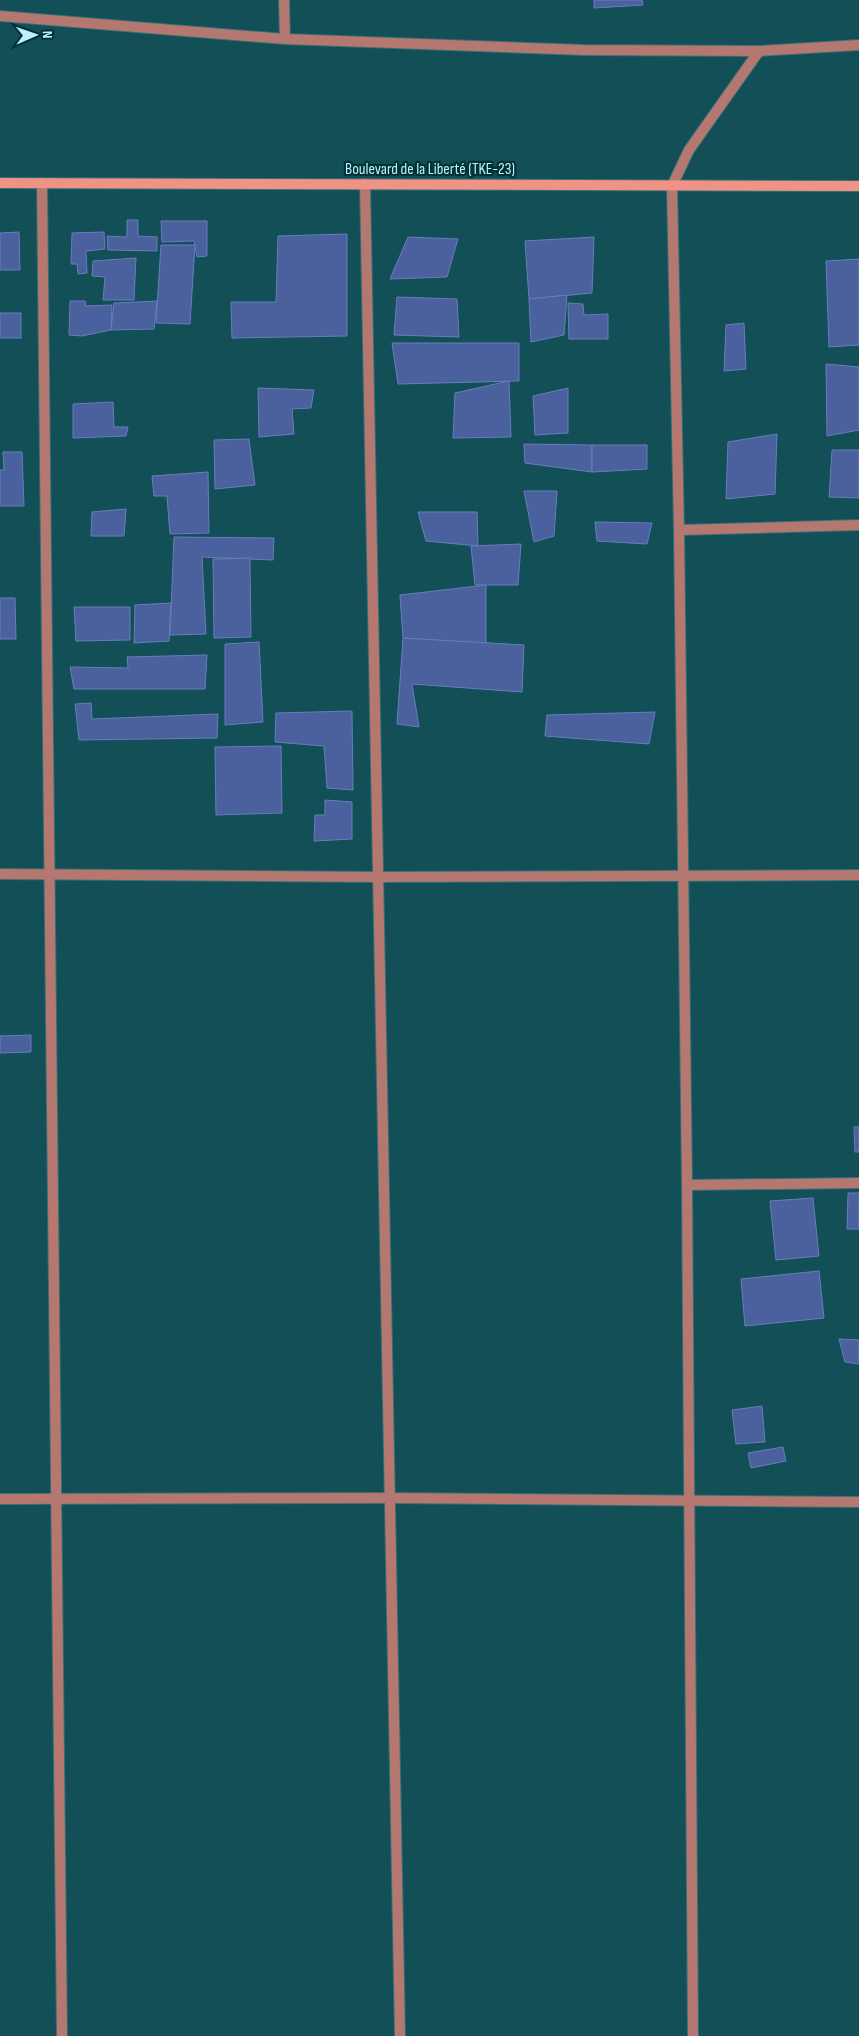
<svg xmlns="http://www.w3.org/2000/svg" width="859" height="2036" viewBox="0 0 859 2036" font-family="'Sofia Sans Condensed',sans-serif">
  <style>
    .building { fill: #4b619d; stroke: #677ebe }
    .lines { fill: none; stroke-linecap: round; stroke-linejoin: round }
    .street-casing { stroke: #366f77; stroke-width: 12 }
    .secondary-casing { stroke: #366f77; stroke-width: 12 }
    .street { stroke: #b47870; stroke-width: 10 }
    .secondary { stroke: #f19286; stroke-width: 10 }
    .labels { text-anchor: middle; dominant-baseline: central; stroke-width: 4.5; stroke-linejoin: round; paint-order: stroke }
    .street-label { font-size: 16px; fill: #c1f1f8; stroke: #013339 }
  </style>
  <rect width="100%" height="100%" fill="#134f57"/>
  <g class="building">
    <polygon points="594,0 642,0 643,5 594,8"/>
    <polygon points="127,220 138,220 138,236 157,237 157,251 108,250 107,236 127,237"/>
    <polygon points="161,221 207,221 207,256 197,257 194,241 162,242"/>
    <polygon points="19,232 20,270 0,270 0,233"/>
    <polygon points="104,232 105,249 86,251 87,273 78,274 77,264 71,264 72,233"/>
    <polygon points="347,234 347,336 232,338 231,302 276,302 278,236"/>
    <polygon points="408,237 458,239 447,277 390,279"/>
    <polygon points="594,237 592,293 529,299 525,241"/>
    <polygon points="161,245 195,245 190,324 156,323"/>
    <polygon points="136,258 134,300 103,300 105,277 92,276 93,261"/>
    <polygon points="859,259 859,345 829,347 826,261"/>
    <polygon points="567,295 564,335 531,342 529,299"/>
    <polygon points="397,297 457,299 459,337 394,335"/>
    <polygon points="70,301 85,301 86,306 112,305 111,330 82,336 69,335"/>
    <polygon points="157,301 154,329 111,330 114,303"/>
    <polygon points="568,303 583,304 584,315 608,314 608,339 569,339"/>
    <rect x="0" y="313" width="21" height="25"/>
    <polygon points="744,323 746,369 724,371 726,325"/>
    <polygon points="392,343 519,343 519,381 398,384"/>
    <polygon points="826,364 859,367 859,430 827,436"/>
    <polygon points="509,381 511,437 453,438 455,393"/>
    <polygon points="258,388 314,390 311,408 292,409 294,434 259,437"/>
    <polygon points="568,388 568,433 535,435 533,396"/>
    <polygon points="113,402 114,427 128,427 126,436 73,438 73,404"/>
    <polygon points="777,434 775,494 726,499 728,442"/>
    <polygon points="249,439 255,485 215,489 214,440"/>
    <polygon points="524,444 592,445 592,472 525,463"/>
    <polygon points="592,445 647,445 647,469 592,472"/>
    <polygon points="832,450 859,450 859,498 829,497"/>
    <polygon points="3,452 22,452 24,506 0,506 0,470 4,470"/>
    <polygon points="208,472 209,533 170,534 167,496 154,496 152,476"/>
    <polygon points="524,491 557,491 554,536 534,542"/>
    <polygon points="126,509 124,536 91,536 92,512"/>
    <polygon points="418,512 477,512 478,546 426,541"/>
    <polygon points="595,522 652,523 647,544 597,541"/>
    <polygon points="174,537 274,538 273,560 202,557 206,634 170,635"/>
    <polygon points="521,544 518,585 475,585 471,546"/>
    <polygon points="250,558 251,637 214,638 213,559"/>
    <polygon points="486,585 486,644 403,638 400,595"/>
    <polygon points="0,598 15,598 16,639 0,639"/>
    <polygon points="171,603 169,641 134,643 135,605"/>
    <polygon points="74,607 130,607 130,640 76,641"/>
    <polygon points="403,638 524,645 522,692 412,684 419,727 397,724"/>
    <polygon points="259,642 263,722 225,725 225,644"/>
    <polygon points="207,655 205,689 74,689 70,667 128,668 127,657"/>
    <polygon points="91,703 92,719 218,714 217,738 79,740 75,704"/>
    <polygon points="352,711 353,790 327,788 324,746 275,742 276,713"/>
    <polygon points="655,712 649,744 545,736 547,715"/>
    <polygon points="281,746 282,813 216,815 215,747"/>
    <polygon points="325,800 352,802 352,839 314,841 315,815 325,815"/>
    <polygon points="31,1035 31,1052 0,1053 0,1036"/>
    <polygon points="854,1127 859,1127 859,1152 855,1152"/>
    <polygon points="848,1193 859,1193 859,1229 847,1229"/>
    <polygon points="813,1198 819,1256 776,1260 770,1201"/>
    <polygon points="819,1271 824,1318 745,1326 741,1279"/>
    <polygon points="839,1339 859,1340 859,1364 845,1362"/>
    <polygon points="762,1406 765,1442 736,1444 732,1410"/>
    <polygon points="783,1447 786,1461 751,1468 748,1453"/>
  </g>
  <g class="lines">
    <defs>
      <g id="street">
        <polyline points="284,0 285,39"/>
        <polyline points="0,16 285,39 585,50 759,51"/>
        <polyline points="42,183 62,2036"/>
        <polyline points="365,184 400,2036"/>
        <polyline points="679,530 859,525"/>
        <polyline points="0,874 378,877 859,875"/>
        <polyline points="687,1185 859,1183"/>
        <polyline points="0,1499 390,1498 859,1502"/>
        <polyline points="693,2036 687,1185 679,530 672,186 689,150 759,51 859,45"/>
      </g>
      <polyline id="secondary" points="0,183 859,186"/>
    </defs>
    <use href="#street" class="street-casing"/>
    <use href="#secondary" class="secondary-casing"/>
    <use href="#street" class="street"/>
    <use href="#secondary" class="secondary"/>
  </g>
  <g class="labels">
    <g class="street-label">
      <text x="430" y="169">Boulevard de la Liberté (TKE-23)</text>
    </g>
  </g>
  <g transform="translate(35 35) rotate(88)" stroke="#013339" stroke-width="4" paint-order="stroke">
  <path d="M0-4L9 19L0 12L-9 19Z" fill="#c1f1f8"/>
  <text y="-8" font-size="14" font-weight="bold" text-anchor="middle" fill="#c1f1f8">N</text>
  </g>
</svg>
